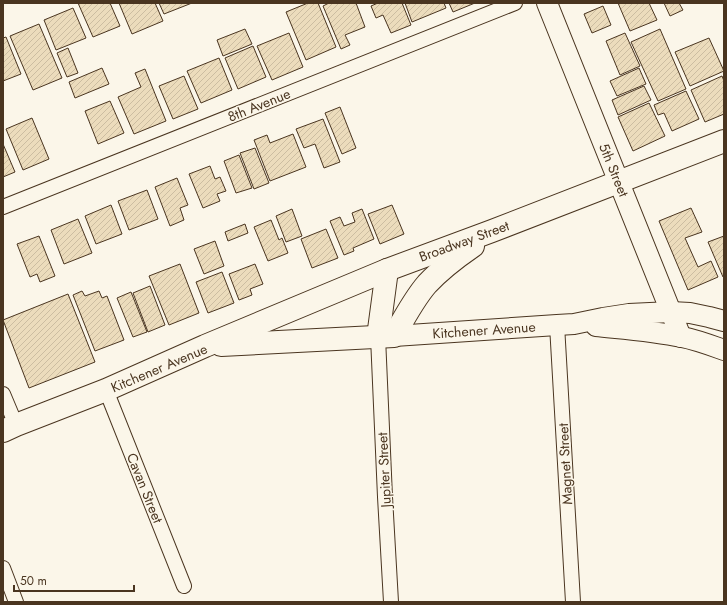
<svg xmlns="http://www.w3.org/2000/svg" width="727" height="605" viewBox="0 0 727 605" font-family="Jost,sans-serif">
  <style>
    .building { fill: url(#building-hatch); stroke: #4a3520 }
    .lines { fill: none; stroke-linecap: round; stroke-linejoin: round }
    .street-casing { stroke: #4a3520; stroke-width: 16 }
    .secondary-casing { stroke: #4a3520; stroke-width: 22 }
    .primary-casing { stroke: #4a3520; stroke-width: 24 }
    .street { stroke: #fbf6e9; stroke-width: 14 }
    .secondary { stroke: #fbf6e9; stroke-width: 20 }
    .primary { stroke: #fbf6e9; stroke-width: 22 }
    .labels { text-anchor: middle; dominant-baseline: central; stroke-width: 3; stroke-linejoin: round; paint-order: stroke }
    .street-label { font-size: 14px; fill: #4a3520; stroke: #fbf6e9 }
  </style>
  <defs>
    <pattern id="building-hatch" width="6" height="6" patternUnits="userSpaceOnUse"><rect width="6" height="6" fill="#ecdcbc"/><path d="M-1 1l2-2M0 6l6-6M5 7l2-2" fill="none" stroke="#ccbda1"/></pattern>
  </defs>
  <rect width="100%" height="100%" fill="#fbf6e9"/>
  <g class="building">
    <polygon points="78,3 110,3 120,26 93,37"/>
    <polygon points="119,3 155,3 163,21 132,34"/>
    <polygon points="159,3 192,3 164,14"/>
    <polygon points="308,3 318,3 336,47 306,60 286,12"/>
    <polygon points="329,3 356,3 365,27 345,35 350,45 341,49 323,6"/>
    <polygon points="378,3 402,3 411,25 391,33 383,15 376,18 371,6"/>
    <polygon points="405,3 444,3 446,8 412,22"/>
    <polygon points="449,3 475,3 453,12"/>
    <polygon points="618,3 649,3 657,20 630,31"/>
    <polygon points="664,3 679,3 683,10 670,16"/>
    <polygon points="603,6 611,25 592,33 584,14"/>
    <polygon points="73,8 86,38 56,50 44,20"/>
    <polygon points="39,24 62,78 33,90 10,36"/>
    <polygon points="245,29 252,44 223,56 217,40"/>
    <polygon points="660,29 686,89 658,101 631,42"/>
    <polygon points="289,33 303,67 272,80 257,46"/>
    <polygon points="625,33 640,66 620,75 606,41"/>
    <polygon points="6,37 21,74 3,81 3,38"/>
    <polygon points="709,38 724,71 690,86 675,52"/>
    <polygon points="253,46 266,77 238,89 225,58"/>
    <polygon points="68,48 78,73 67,77 57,53"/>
    <polygon points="219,58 232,90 201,103 187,71"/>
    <polygon points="102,68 109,84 75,98 69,82"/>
    <polygon points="639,68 646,84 617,96 610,81"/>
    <polygon points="145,69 166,121 134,134 118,97 141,87 135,73"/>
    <polygon points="184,76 198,109 173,119 159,86"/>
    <polygon points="722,76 724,81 724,114 705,122 691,90"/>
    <polygon points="644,86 651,100 618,115 612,100"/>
    <polygon points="686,91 699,119 672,131 664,113 658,115 654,105"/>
    <polygon points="110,101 124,133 98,144 85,111"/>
    <polygon points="649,103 665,136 633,151 618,117"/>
    <polygon points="340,107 356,148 342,154 325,113"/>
    <polygon points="32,118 49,159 23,170 6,129"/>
    <polygon points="323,119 340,162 324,168 315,144 304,148 296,129"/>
    <polygon points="293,134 306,167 270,181 254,140 267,135 270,143"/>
    <polygon points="3,144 15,172 3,177"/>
    <polygon points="255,148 269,183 254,189 240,153"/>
    <polygon points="239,155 252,188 236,193 224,161"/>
    <polygon points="210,166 215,179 220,177 226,191 217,194 220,201 203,208 189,174"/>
    <polygon points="177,178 188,205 180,208 184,220 170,226 155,187"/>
    <polygon points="147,190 158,219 129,230 118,201"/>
    <polygon points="111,205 122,234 96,244 85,216"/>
    <polygon points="392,205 404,234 380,244 368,214"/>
    <polygon points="691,208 702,232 685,238 698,267 711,261 718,277 688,290 659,221"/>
    <polygon points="292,209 302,236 286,242 276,216"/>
    <polygon points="362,209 374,239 353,248 354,251 344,255 330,221 340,217 344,226 355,222 352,213"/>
    <polygon points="78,219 92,253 64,264 51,230"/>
    <polygon points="271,220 279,240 282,238 288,253 268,261 254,227"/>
    <polygon points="245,224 248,233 228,241 225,232"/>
    <polygon points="326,229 338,258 312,268 301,239"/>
    <polygon points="39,236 55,276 40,282 37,274 30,277 17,244"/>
    <polygon points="724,236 724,277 723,277 708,242"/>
    <polygon points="215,241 224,266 204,274 194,249"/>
    <polygon points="180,264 199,313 169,325 149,276"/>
    <polygon points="255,264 263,284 250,289 252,295 239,300 229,274"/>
    <polygon points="222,272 234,303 208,313 196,282"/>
    <polygon points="150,286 165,325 148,332 133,293"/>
    <polygon points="82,291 85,296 99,291 102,298 107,296 124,340 95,351 73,295"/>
    <polygon points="131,292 147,332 133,337 117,298"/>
    <polygon points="68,294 95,362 29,388 3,320"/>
  </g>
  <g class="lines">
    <defs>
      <g id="street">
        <polyline points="3,207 515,3"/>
        <polyline points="557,325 573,602"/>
        <polyline points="378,337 385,497 391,602"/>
        <polyline points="106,390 184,586"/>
        <polyline points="3,394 16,425"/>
        <polyline points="3,568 16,602"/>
      </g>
      <g id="secondary">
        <polyline points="547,3 681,337"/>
        <path d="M596 326C625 329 654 331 682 337 697 340 710 345 724 350"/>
        <polyline points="394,336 557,325 574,324 603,318 629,314 671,312 690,313 709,317 724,321"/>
      </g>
      <g id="primary">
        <polyline points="378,337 387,270"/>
        <path d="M221 345 394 336C404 318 414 299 427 284 441 269 457 257 473 246"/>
        <polyline points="3,431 16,425 106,390 205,346 387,270 492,231 724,141"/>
      </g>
    </defs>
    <use href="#street" class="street-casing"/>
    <use href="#secondary" class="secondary-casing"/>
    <use href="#primary" class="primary-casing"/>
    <use href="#street" class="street"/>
    <use href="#secondary" class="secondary"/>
    <use href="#primary" class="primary"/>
  </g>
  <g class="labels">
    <g class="street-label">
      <text transform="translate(259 105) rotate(-22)">8th Avenue</text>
      <text transform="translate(614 170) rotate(68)">5th Street</text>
      <text transform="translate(464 241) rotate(-20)">Broadway Street</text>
      <text transform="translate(484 330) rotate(-4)">Kitchener Avenue</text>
      <text transform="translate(159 368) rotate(-23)">Kitchener Avenue</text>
      <text transform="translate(565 464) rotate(-93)">Magnet Street</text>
      <text transform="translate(384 470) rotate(-93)">Jupiter Street</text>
      <text transform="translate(145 488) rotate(68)">Cavan Street</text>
    </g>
  </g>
  <rect width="727" height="605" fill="none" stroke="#4a3520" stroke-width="8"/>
  <path d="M14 585v6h120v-6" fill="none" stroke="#4a3520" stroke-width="2"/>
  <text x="20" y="585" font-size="12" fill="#4a3520" stroke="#fbf6e9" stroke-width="3" paint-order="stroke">50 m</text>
</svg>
